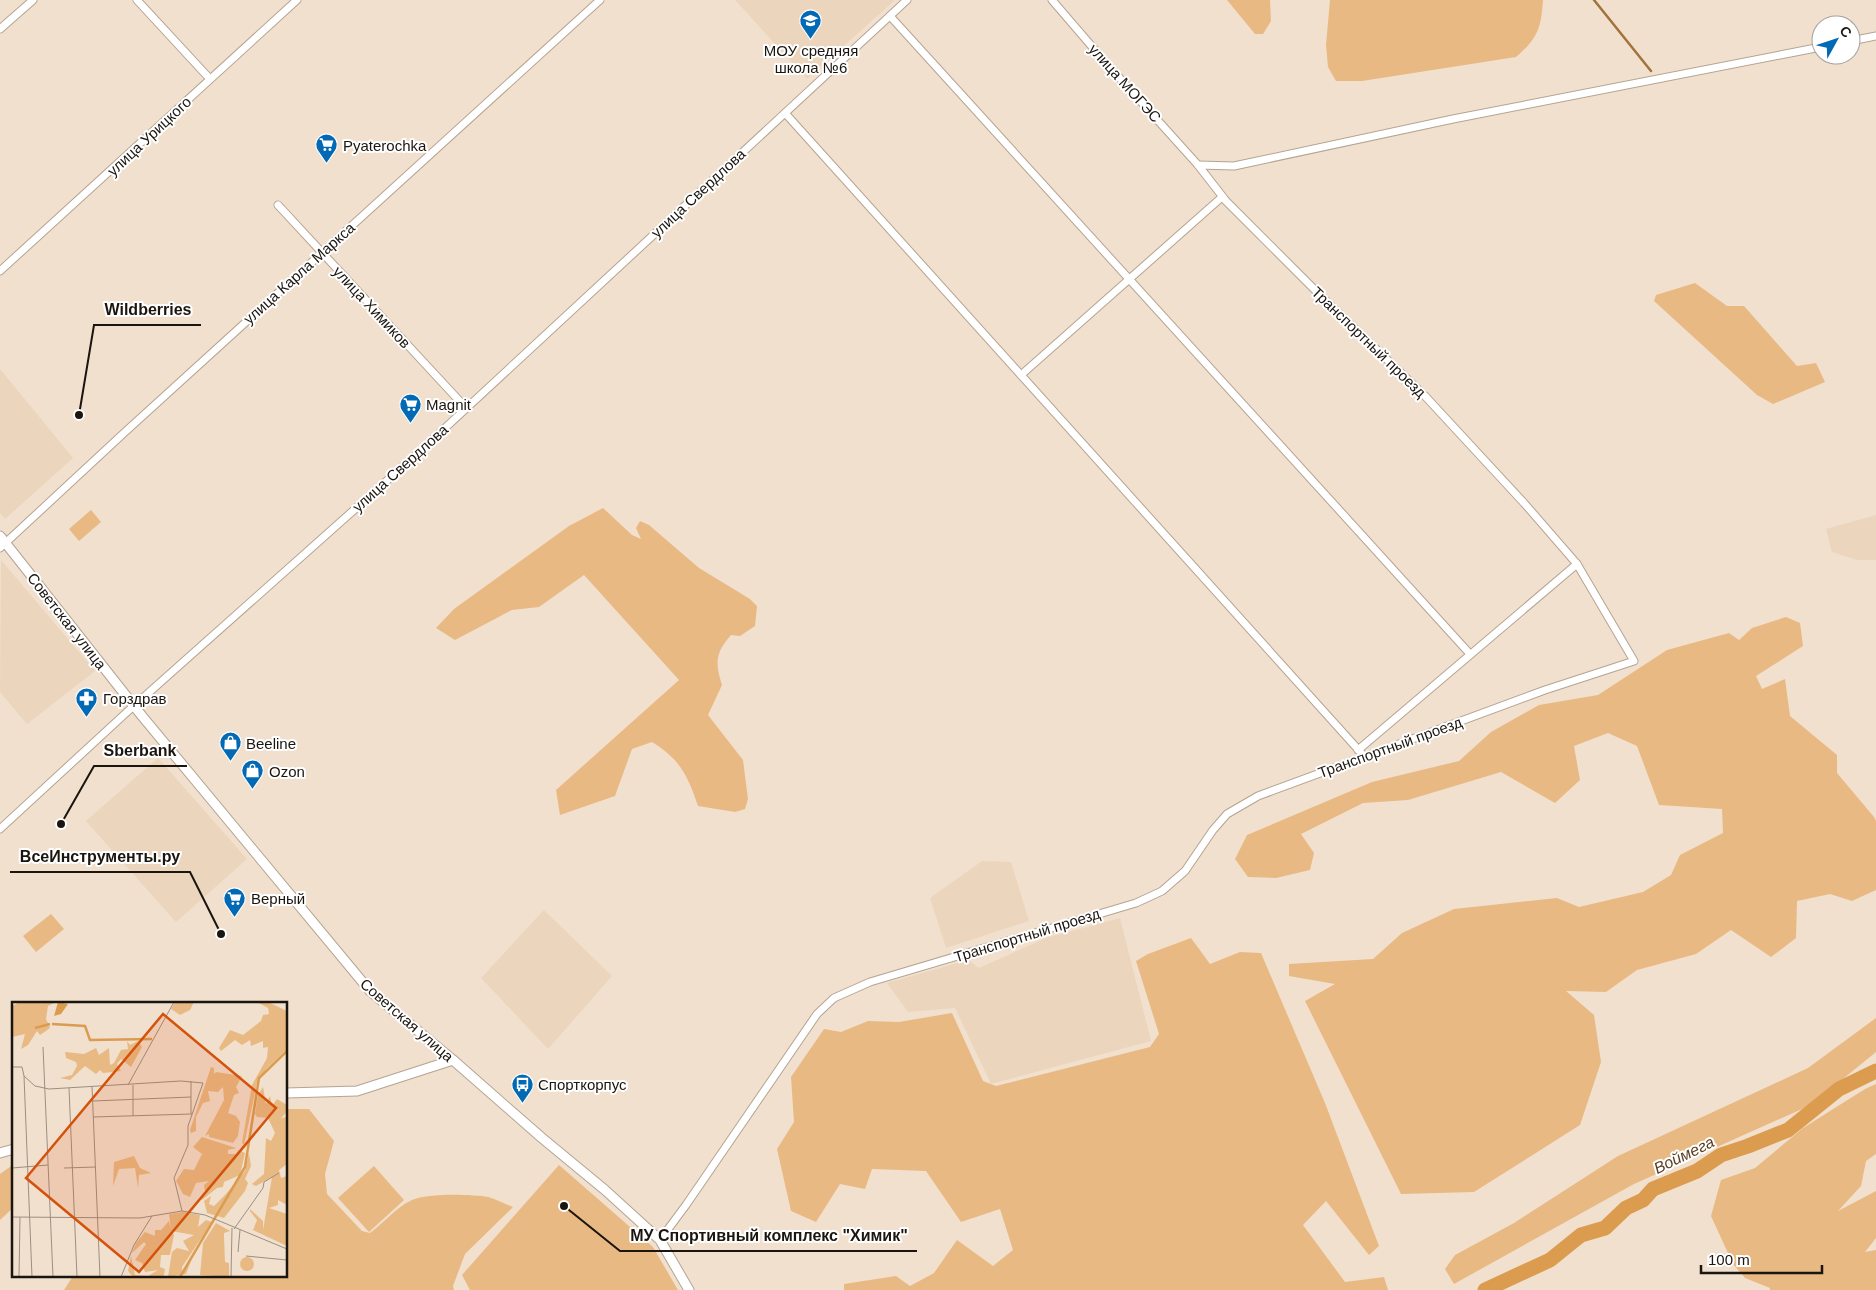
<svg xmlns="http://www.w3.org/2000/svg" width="1876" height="1290" viewBox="0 0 1876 1290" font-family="Arial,sans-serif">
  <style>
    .built { fill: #ecd5bd }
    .green { fill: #e9b983 }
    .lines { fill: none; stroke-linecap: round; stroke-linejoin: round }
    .stream { stroke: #a1743c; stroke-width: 2.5 }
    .river { stroke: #db9c4f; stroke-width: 15 }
    .minor-casing { stroke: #b4a492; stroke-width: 9 }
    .tertiary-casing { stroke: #b4a492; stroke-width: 11 }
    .minor { stroke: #fff; stroke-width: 7 }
    .tertiary { stroke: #fff; stroke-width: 9 }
    .labels { text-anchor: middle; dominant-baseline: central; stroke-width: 4; stroke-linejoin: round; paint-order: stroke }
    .poi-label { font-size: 15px; fill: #1b150f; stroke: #fff; text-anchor: start }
    .street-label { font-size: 15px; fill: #1b150f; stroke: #fff }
    .water-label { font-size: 16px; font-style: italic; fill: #593e1e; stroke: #fff }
    .inset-river { fill: none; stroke: #db9c4f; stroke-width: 2.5 }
    .inset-road { fill: none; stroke: #9b8f82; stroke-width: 1 }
    .view { fill: #d4520c; fill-opacity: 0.15; stroke: #d4520c; stroke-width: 2.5 }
    .inset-edge { fill: none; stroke: #1b150f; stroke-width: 2.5 }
    .leader { fill: none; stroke: #1b150f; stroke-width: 2 }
    .callout-dot { fill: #1b150f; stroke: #fff; stroke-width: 2 }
    .callout-label { font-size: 16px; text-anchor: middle; font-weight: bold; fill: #1b150f; stroke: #fff; stroke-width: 4; stroke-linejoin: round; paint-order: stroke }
  </style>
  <rect width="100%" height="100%" fill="#f1e0ce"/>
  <g class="built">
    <polygon points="735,0 895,0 807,79"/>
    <polygon points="0,369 73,458 5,519 0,513"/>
    <polygon points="1876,515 1876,560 1857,560 1832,552 1826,529"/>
    <polygon points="1,560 95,671 27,724 0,692"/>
    <polygon points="158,758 247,859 176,922 86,821"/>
    <polygon points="982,861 1011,862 1029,921 946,948 930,898"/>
    <polygon points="544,910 612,976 548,1049 481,978"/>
    <polygon points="1120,918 1151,1041 991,1084 955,1008 908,1012 887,983 968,960 979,968 1046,938"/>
  </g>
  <g class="green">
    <polygon points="1227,0 1270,0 1271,21 1263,34 1255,34"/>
    <path d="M1330 0H1543C1541 28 1538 38 1516 57L1362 81H1336L1328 67 1326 45Z"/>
    <polygon points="1695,283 1727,306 1744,306 1797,366 1816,363 1825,382 1773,404 1757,395 1654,301 1656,295"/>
    <path d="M603 508 632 535 641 539 636 528 640 521 649 525 699 568 750 599 757 606 755 626 740 636 731 635C715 653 715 663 722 685L708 715 743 760 748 799 745 809 735 812 698 806C688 776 680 759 652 742L632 749 615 796 560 815 556 790 679 680 584 575 539 607 512 610 455 640 436 628 454 609 569 526Z"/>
    <polygon points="91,510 101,522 79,541 69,529"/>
    <polygon points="1786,617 1800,623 1803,646 1756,676 1762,689 1785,679 1790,716 1837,755 1837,773 1874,817 1876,821 1876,890 1852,901 1830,894 1797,901 1796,938 1771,957 1731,930 1696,954 1637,970 1606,992 1566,991 1594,1015 1601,1062 1580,1125 1474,1192 1401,1194 1305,1001 1335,984 1289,976 1289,964 1373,959 1402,933 1454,909 1557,898 1579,907 1643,892 1671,875 1680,855 1723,833 1722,809 1659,805 1637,746 1608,733 1574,746 1580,780 1555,803 1501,772 1408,800 1363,803 1301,834 1314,853 1310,870 1276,878 1248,877 1235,859 1247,835 1372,782 1459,761 1491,732 1539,705 1598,695 1667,650 1729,633 1739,640 1752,628"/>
    <polygon points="51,914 64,929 36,952 23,936"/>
    <polygon points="1191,938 1210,964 1240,952 1261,953 1325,1103 1379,1246 1369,1255 1326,1201 1303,1225 1345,1282 1384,1277 1388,1290 844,1290 844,1284 896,1276 910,1286 934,1273 957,1240 993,1266 1013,1250 1000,1209 961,1222 926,1171 872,1169 865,1189 840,1184 816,1222 791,1211 777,1149 794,1122 791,1077 824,1029 841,1032 868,1021 899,1022 952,1013 983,1081 996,1086 1150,1047 1159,1034 1136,961 1148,954"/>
    <polygon points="1876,1018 1876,1052 1811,1105 1634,1184 1454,1284 1445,1269 1455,1255 1514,1223 1618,1156 1808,1068"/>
    <polygon points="1876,1084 1876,1154 1866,1161 1861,1186 1838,1211 1876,1191 1876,1238 1865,1252 1876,1250 1876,1290 1770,1290 1770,1288 1745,1278 1733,1264 1711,1216 1721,1180 1755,1168 1803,1128 1865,1089"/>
    <path d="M286 1109H309L334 1141 325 1174 327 1194 362 1231 370 1233C384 1223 396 1207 412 1200 427 1193 471 1194 488 1197 496 1199 505 1204 513 1207L465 1254 453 1286 454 1290H64L73 1276H286Z"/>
    <polygon points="14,1164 14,1207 0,1220 0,1174"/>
    <polygon points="559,1165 653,1247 678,1290 470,1290 462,1275"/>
    <polygon points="374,1166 404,1200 369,1232 338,1198"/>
  </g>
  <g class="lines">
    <polyline class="stream" points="1594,0 1651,71"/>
    <polyline class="river" points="1485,1290 1550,1260 1581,1235 1605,1228 1626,1208 1643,1200 1653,1189 1697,1171 1721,1155 1748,1146 1788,1130 1839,1089 1876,1071"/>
    <defs>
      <g id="minor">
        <polyline points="137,0 210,79"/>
        <polyline points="890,16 1470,654"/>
        <polyline points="0,29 33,0"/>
        <polyline points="1851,41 1876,36"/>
        <polyline points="785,113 1364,756"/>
        <polyline points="1198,165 1234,166 1453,119 1821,47"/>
        <polyline points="278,205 466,408"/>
        <polyline points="0,271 297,0"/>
        <polyline points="1021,375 1222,197"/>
        <polyline points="0,548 125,432 600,0"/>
        <polyline points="1358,750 1577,564"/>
        <polyline points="0,829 127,712 418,453 907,0"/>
        <polyline points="660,1240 686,1205 817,1014 834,998 870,982 1136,903 1162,891 1185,871 1213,830 1227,814 1258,796 1545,690 1634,661 1577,564 1524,503 1425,396 1322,297 1226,201 1198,165 1107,64 1052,0"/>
      </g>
      <g id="tertiary">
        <polyline points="0,536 142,716 370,991 453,1060 542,1138 605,1190 660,1240 689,1290"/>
        <polyline points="286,1093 357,1091 453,1060"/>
        <polyline points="0,1153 14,1149"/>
      </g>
    </defs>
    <use href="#minor" class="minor-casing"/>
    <use href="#tertiary" class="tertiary-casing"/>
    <use href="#minor" class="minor"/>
    <use href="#tertiary" class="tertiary"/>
  </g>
  <defs>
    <symbol id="school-pin" viewBox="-11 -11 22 30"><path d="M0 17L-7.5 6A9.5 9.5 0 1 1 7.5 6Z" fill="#0269b5" stroke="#fff"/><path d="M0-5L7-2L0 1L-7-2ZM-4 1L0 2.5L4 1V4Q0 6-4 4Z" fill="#fff"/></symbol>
    <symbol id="supermarket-pin" viewBox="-11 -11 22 30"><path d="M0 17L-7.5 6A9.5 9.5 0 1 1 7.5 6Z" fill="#0269b5" stroke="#fff"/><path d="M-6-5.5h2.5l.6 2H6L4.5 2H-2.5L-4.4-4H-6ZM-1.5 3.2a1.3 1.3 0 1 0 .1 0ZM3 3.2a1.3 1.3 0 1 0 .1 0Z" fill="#fff"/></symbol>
    <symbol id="pharmacy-pin" viewBox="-11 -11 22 30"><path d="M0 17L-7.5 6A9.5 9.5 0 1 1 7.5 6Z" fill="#0269b5" stroke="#fff"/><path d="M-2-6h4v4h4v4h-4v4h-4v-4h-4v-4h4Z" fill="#fff"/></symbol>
    <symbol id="shop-pin" viewBox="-11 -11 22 30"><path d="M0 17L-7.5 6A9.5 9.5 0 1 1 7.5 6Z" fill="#0269b5" stroke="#fff"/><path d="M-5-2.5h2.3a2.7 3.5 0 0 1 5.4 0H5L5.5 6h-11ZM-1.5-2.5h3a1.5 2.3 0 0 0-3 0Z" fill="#fff"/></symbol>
    <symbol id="bus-pin" viewBox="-11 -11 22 30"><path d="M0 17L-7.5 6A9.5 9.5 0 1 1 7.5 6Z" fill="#0269b5" stroke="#fff"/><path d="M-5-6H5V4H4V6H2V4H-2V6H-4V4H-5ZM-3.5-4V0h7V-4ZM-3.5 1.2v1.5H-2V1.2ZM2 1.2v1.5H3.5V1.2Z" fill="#fff"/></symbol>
  </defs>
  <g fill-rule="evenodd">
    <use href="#school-pin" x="798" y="8" width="25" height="34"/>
    <use href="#supermarket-pin" x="314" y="132" width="25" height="34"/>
    <use href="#supermarket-pin" x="398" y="392" width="25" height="34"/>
    <use href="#pharmacy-pin" x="74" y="686" width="25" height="34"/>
    <use href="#shop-pin" x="218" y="730" width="25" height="34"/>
    <use href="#shop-pin" x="240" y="758" width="25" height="34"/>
    <use href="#supermarket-pin" x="222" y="886" width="25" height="34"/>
    <use href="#bus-pin" x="510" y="1072" width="25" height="34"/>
  </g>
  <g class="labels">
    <g class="poi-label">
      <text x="811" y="50" text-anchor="middle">МОУ средняя<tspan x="811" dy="17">школа №6</tspan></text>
      <text x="343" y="145">Pyaterochka</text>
      <text x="426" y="404">Magnit</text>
      <text x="103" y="698">Горздрав</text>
      <text x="246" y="743">Beeline</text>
      <text x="269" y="771">Ozon</text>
      <text x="251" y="898">Верный</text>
      <text x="538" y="1084">Спорткорпус</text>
    </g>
    <g class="street-label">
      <text transform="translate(1125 83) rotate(48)">улица МОГЭС</text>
      <text transform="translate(149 136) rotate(-43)">улица Урицкого</text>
      <text transform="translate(698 193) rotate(-43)">улица Свердлова</text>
      <text transform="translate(299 273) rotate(-42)">улица Карла Маркса</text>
      <text transform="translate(372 307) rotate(47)">улица Химиков</text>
      <text transform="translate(1369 342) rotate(44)">Транспортный проезд</text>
      <text transform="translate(400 468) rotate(-42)">улица Свердлова</text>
      <text transform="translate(67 621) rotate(52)">Советская улица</text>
      <text transform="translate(1390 747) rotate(-20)">Транспортный проезд</text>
      <text transform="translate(1027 935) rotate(-17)">Транспортный проезд</text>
      <text transform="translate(407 1020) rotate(41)">Советская улица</text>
    </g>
    <g class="water-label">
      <text transform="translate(1684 1155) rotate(-26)">Воймега</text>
    </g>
  </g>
  <g transform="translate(12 1002)">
    <rect width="275" height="275" fill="#f1e0ce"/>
    <path d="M8 0H44L36 4 34 17 38 26 28 33 25 29 16 43 9 47 13 32 0 35V4ZM163 0H182L178 8 168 13 159 7ZM245 0H256L275 9V47L255 66 245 81 232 143 230 141 240 83 255 56 256 45 251 46V39L239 44 238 38 230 43 223 38 209 49 207 46 218 28 231 33 249 19 251 13 257 12 256 6ZM115 39 118 43 126 39 130 45 119 65 109 57 105 62 109 69 91 71 88 68 84 72 73 64 58 78 48 76 60 73 65 64 64 60 54 56 53 50 72 52 84 46 87 53 97 46 98 63 102 61 109 48 116 47ZM199 65 202 66V72L204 70 230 74 224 85 227 91 222 93 216 111 224 114 228 120 226 134 221 141 197 135V132L193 134 212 98 211 85 206 90 196 89 198 99 191 101 184 115V129L179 131 178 128ZM251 85 254 102 258 94 260 104 265 97 275 103V110L269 116 275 115V162L267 168 269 176 275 174V203L266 198V203L257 206 275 212V244L241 228 245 218 238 209V207L251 219V228L260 175 244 184 240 182 252 172 254 136 259 139 263 131 256 116 245 115 243 112 246 93ZM190 135 224 146 216 148V152H224L227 148 233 151 228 173 212 180 211 185 205 186 190 198 188 196 193 190 192 183 197 179 184 181 178 195 171 192 164 179 172 167 182 168 190 152 181 145ZM237 151 239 164 233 177 236 181 233 189 212 216 195 211 192 199 199 194 197 202 202 204 214 192 233 169ZM122 154 128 166 139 171 127 173 126 186 123 166 107 167 101 184 102 160ZM171 210 188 213 186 225 194 218 200 220 170 265V269L180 256 174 272 156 275 160 250 165 246 177 249 171 239 182 233 159 229 162 233 158 253H149L148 265 153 267 152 273 150 275H121L116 269 119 254 123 273 136 274 146 268 133 270 130 261 123 258 134 242 132 240 120 251 124 241 133 230 143 234V228H149L157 219 159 228 157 212ZM204 221 218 229 212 231V235L213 260 217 261V275L188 273 191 241ZM228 262a7 7 0 1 1 14 0a7 7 0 1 1-14 0Z" fill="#e9b983"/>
    <path d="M46 0 56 2 49 12 42 14Z" fill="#db9c4f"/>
    <path class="inset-river" d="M40 22 73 24 78 38 140 37M23 26 38 22M168 275 233 165 247 76 275 49"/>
    <path class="inset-road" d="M31 45 41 275M0 65H10L12 74 23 84 37 87 169 79 191 81 176 124V143L162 176 170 209M12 74 20 275M179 79V112M116 83 162 0M121 83V114M80 84 88 275M57 86 65 275M81 99 179 95M81 115 180 112M0 166 36 163M52 166 84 165M0 215 128 216 170 209 193 213 275 247M222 227 251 186 252 180 267 171M226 250 228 228M234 254 275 258M7 275 8 215M109 275 122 243 140 214M219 275 220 226"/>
    <path class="view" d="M151 12 264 106 127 270 14 176Z"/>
    <rect width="275" height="275" class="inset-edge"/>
  </g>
  <path class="leader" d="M79 415L94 325H201M61 824L94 766H187M221 934L190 872H10M564 1206L620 1251H917"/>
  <g class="callout-dot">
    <circle cx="79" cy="415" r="5"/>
    <circle cx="61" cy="824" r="5"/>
    <circle cx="221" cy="934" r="5"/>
    <circle cx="564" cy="1206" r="5"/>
  </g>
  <g class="callout-label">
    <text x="148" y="315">Wildberries</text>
    <text x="140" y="756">Sberbank</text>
    <text x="100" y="862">ВсеИнструменты.ру</text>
    <text x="769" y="1241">МУ Спортивный комплекс "Химик"</text>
  </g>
  <g transform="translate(1836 40) rotate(50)"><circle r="24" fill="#ffffff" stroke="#a4a19f"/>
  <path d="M0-4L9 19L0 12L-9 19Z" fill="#0269b5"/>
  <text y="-8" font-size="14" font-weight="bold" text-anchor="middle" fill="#1b150f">С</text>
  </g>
  <path d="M1701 1265v8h121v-8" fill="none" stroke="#1b150f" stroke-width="2.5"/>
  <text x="1708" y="1265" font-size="15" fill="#1b150f" stroke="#ffffff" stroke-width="4" paint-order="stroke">100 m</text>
</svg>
